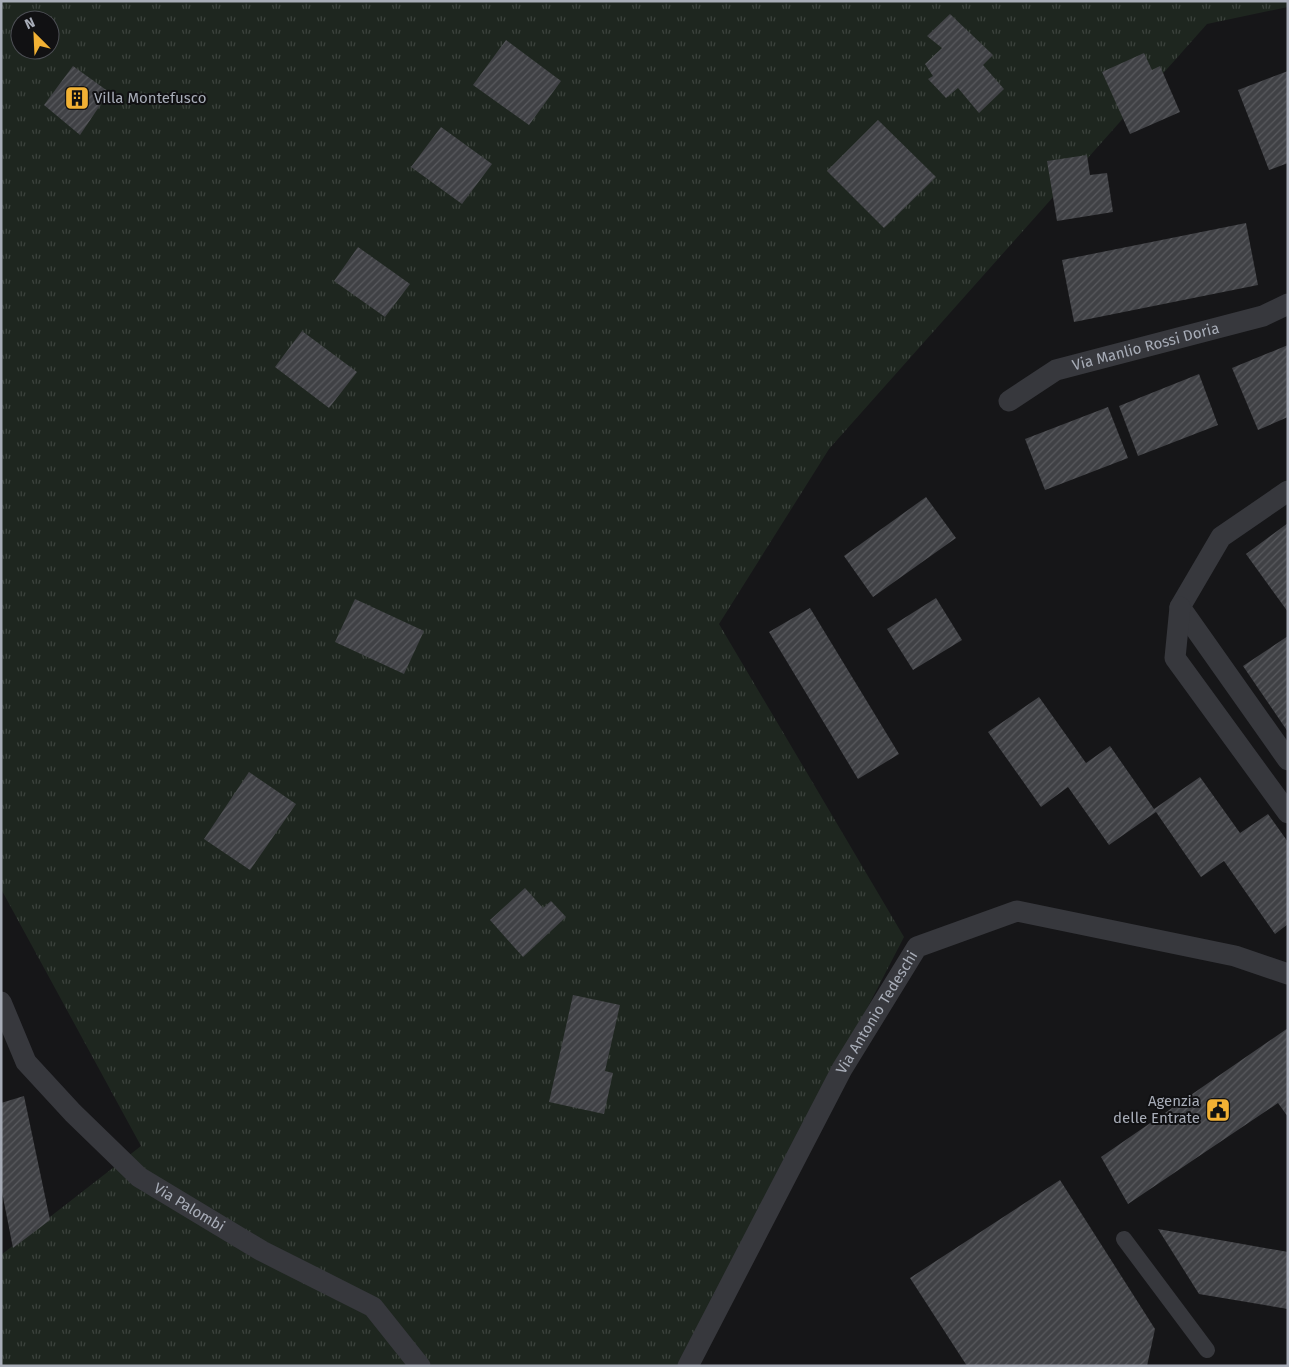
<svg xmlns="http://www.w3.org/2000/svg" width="1289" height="1367" viewBox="0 0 1289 1367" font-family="'Fira Sans',sans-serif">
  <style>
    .park { fill: url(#park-tufts); fill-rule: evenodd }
    .building { fill: url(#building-hatch) }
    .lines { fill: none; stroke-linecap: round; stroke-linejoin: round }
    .pedestrian { stroke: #37383d; stroke-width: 16 }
    .minor { stroke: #37383d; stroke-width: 21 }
    .labels { text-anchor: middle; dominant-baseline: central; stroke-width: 4; stroke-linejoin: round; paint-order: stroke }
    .poi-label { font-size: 15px; fill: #a8adb8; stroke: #111113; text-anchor: start }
    .street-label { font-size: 15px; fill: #a8adb8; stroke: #111113 }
  </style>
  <defs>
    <pattern id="park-tufts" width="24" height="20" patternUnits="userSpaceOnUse" patternTransform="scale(1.25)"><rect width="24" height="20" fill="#1e261f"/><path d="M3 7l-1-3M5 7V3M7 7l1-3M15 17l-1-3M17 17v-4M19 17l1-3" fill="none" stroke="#3c433d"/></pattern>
    <pattern id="building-hatch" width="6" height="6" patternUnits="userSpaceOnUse" patternTransform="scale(1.25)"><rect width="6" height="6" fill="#404145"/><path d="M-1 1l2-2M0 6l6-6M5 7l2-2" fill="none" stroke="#595a5e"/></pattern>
  </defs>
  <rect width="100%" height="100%" fill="#161618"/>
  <path class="park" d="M1 1H1288V7L1207 24 829 449 719 624 904 937 682 1366H1V1255L141 1146 1 889ZM20 20H50V50H20Z"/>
  <g class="building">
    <polygon points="950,14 993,55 983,65 1004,89 979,113 958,88 946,98 928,79 933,76 925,64 942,48 927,36"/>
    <polygon points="506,40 561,81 529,125 473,85"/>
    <polygon points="1144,53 1152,70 1160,66 1180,112 1130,134 1102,72"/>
    <polygon points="73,66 109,92 80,135 44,105"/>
    <polygon points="1288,71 1288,163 1269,170 1238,90"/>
    <polygon points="878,120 936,177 884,228 827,171"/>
    <polygon points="441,127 492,164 462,204 411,167"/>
    <polygon points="1087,155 1090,175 1107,173 1113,212 1057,221 1047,161"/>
    <polygon points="1246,223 1258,285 1074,322 1062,260"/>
    <polygon points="358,247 410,284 385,317 334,281"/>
    <polygon points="302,331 357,372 329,408 275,367"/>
    <polygon points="1288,345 1288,417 1258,430 1232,368"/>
    <polygon points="1199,374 1218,425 1138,456 1119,406"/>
    <polygon points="1108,407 1128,458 1045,490 1025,439"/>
    <polygon points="926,497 956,538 873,597 844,556"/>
    <polygon points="1288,523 1288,612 1246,554"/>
    <polygon points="936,598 962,640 913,670 887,629"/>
    <polygon points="355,599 424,631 404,674 335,642"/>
    <polygon points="810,608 899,754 858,779 769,632"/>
    <polygon points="1288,636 1288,732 1243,666"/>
    <polygon points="1039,697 1086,763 1110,746 1154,809 1200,777 1240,833 1268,814 1288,842 1288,924 1275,934 1224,861 1201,877 1156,812 1109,845 1068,787 1041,807 988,732"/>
    <polygon points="249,772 296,804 250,870 204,839"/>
    <polygon points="525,888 543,908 551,901 566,917 523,957 490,920"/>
    <polygon points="573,995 620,1005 605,1071 613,1073 604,1114 549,1102"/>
    <polygon points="1288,1028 1288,1117 1278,1103 1128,1204 1101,1157"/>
    <polygon points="24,1096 50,1220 13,1248 1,1187 1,1103"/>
    <polygon points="1060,1180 1155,1329 1147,1366 967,1366 910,1278"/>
    <polygon points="1158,1229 1288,1252 1288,1309 1199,1294"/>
  </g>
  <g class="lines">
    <polyline class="pedestrian" points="1124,1239 1207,1350"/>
    <g class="minor">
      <path id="s1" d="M1009 401 1056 370 1263 316 1288 304"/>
      <polyline points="1288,491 1221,537 1180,607 1288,760"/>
      <polyline points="1180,607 1175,658 1288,813"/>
      <path id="s2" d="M1 1002 26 1062 73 1113 139 1177 262 1251 373 1307 420 1366"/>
      <path id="s3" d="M688 1366 842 1069 917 947 1017 911 1235 956 1288 974"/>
    </g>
  </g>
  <defs>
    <symbol id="building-square" viewBox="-11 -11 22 22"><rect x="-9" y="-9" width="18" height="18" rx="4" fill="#f2b134" stroke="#111113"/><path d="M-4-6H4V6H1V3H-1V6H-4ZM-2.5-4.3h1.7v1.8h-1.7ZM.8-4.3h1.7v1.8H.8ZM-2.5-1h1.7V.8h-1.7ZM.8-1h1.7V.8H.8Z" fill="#111"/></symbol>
    <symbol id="civic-square" viewBox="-11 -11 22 22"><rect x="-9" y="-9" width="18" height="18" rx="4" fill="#f2b134" stroke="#111113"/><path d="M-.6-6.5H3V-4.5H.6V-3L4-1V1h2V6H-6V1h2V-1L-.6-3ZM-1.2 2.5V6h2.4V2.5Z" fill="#111"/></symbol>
  </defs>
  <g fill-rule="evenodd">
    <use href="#building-square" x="63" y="84" width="28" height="28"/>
    <use href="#civic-square" x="1204" y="1096" width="28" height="28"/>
  </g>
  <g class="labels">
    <g class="poi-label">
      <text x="94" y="98">Villa Montefusco</text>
      <text x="1200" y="1101" text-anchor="end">Agenzia<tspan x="1200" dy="17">delle Entrate</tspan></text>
    </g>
    <g class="street-label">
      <text stroke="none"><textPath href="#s1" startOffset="149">Via Manlio Rossi Doria</textPath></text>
      <text stroke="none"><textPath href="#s3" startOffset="401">Via Antonio Tedeschi</textPath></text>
      <text stroke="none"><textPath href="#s2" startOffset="285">Via Palombi</textPath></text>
    </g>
  </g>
  <rect width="1289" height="1367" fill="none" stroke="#a8adb8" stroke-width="5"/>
  <g transform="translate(35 35) rotate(336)"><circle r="24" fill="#111113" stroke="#4d4f55"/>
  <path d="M0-4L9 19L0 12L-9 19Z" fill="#f2b134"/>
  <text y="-8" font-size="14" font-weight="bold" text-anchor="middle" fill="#a8adb8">N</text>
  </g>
</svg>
